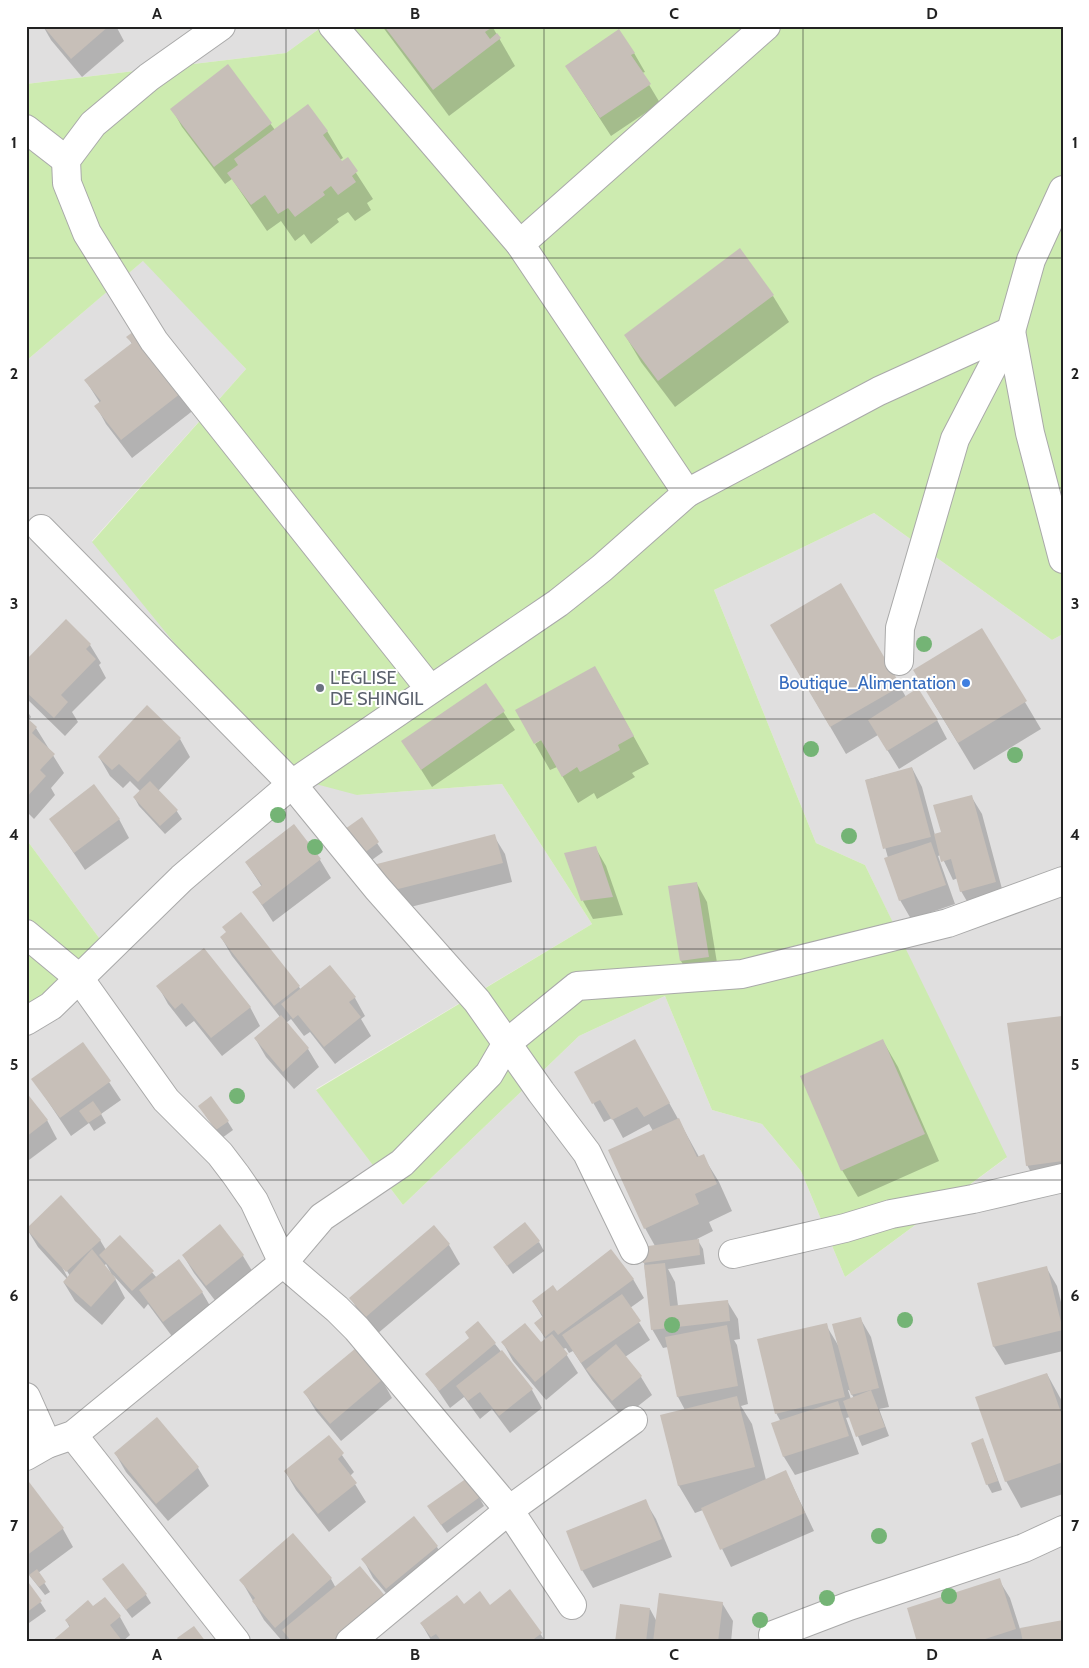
<svg xmlns="http://www.w3.org/2000/svg" width="1089" height="1668" viewBox="0 0 1089 1668" font-family="Cabin,sans-serif">
  <style>
    .residential { fill: #e0dfdf }
    .grass { fill: #cdebb0 }
    .shadow { fill: #0003; fill-rule: evenodd }
    .building { fill: #c7bfb8 }
    .lines { fill: none; stroke-linecap: round; stroke-linejoin: round }
    .minor-casing { stroke: #a9a9a9; stroke-width: 30 }
    .minor { stroke: #fff; stroke-width: 28 }
    .tree { fill: #74b475 }
    .grid { fill: none; stroke: #222; stroke-width: 1; stroke-opacity: 0.55 }
    .shop-dot { fill: #3f7fe0; stroke: #fff; stroke-width: 2 }
    .worship-dot { fill: #6b7280; stroke: #fff; stroke-width: 2 }
    .labels { text-anchor: middle; dominant-baseline: central; stroke-width: 4; stroke-linejoin: round; paint-order: stroke }
    .worship-label { font-size: 18px; fill: #5b616d; stroke: #fff; text-anchor: start }
    .shop-label { font-size: 18px; fill: #366cbe; stroke: #fff; text-anchor: end }
    .neatline { fill: none; stroke: #222; stroke-width: 2 }
    .grid-label { font-size: 16px; text-anchor: middle; font-weight: bold; fill: #222 }
  </style>
  <rect width="100%" height="100%" fill="#f2efe9"/>
  <g class="residential">
    <polygon points="26,26 323,26 286,53 26,84"/>
    <polygon points="144,260 246,369 92,541 357,795 502,784 592,924 316,1089 403,1205 579,1036 665,996 712,1110 762,1124 801,1171 845,1277 1006,1158 865,865 816,843 714,590 874,513 1052,640 1063,634 1063,1642 26,1642 26,1021 108,950 26,839 26,361"/>
  </g>
  <g class="grass">
    <polygon points="323,26 1063,26 1063,634 1052,640 874,513 714,590 816,843 865,865 1007,1157 845,1277 801,1171 762,1124 712,1110 665,996 579,1036 403,1205 316,1090 592,924 502,784 357,795 282,775 92,542 246,369 143,261 26,361 26,84 286,53"/>
    <polygon points="26,839 108,950 26,1021"/>
  </g>
  <g class="shadow">
    <polygon points="43,26 116,26 124,41 82,77 51,40"/>
    <polygon points="382,26 492,26 515,66 449,116"/>
    <polygon points="634,53 645,72 642,73 660,103 611,136 566,66"/>
    <polygon points="228,66 275,130 327,131 343,158 340,160 342,163 347,159 373,199 367,203 371,210 355,221 348,212 337,219 339,222 311,244 304,234 295,241 281,221 267,231 232,179 225,184 182,127 172,109"/>
    <polygon points="773,296 789,322 675,407 641,362 625,335"/>
    <polygon points="128,337 195,409 132,458 106,424 96,406 100,403 86,381 132,344"/>
    <polygon points="841,585 906,697 937,720 947,739 899,769 878,735 846,754 771,625"/>
    <polygon points="66,621 90,645 101,663 99,665 106,678 72,712 78,722 65,736 26,698 26,662"/>
    <polygon points="982,630 1041,729 974,770 930,697"/>
    <polygon points="486,685 515,730 432,787 403,741"/>
    <polygon points="610,694 649,764 632,773 635,777 597,799 594,793 578,803 557,767 550,770 535,744"/>
    <polygon points="26,709 31,717 28,721 36,728 64,773 51,788 55,795 34,819 26,811"/>
    <polygon points="180,739 190,757 158,791 176,810 182,819 165,834 139,806 134,797 140,791 130,781 123,788 110,776 99,757"/>
    <polygon points="912,768 922,787 935,835 942,833 971,796 982,814 1005,900 972,910 961,891 958,878 953,880 941,855 938,856 955,904 911,919 900,900 866,780"/>
    <polygon points="51,819 119,819 129,838 85,870"/>
    <polygon points="361,819 383,852 369,862 347,829"/>
    <polygon points="294,825 320,860 331,878 273,922 254,893 262,887 246,862"/>
    <polygon points="494,836 505,854 512,882 398,910 381,885"/>
    <polygon points="595,847 606,866 623,915 593,919 583,901"/>
    <polygon points="697,884 707,902 719,975 692,979 681,961 670,887"/>
    <polygon points="221,937 299,987 301,990 355,998 365,1016 361,1019 371,1036 335,1064 310,1032 304,1036 291,1019 286,1023 308,1049 319,1067 294,1089 266,1057 255,1038 280,1017 232,956"/>
    <polygon points="158,986 250,1007 260,1026 222,1056 194,1021 186,1027 168,1004"/>
    <polygon points="1061,1017 1063,1190 1042,1192 1027,1165"/>
    <polygon points="883,1041 898,1067 939,1161 858,1197 842,1170"/>
    <polygon points="83,1043 121,1100 101,1114 106,1123 94,1131 89,1123 71,1136 33,1079"/>
    <polygon points="645,1059 699,1157 703,1156 719,1182 732,1211 709,1222 713,1231 697,1239 703,1249 705,1264 668,1269 675,1282 678,1306 727,1301 738,1319 740,1339 734,1340 737,1345 748,1404 741,1406 752,1424 766,1480 786,1472 814,1531 731,1567 703,1510 695,1513 679,1486 661,1416 685,1410 678,1397 668,1347 663,1348 652,1329 644,1262 655,1246 645,1228 653,1131 649,1124 623,1138 612,1118 604,1122 576,1072"/>
    <polygon points="26,1094 47,1120 57,1139 29,1160 26,1156"/>
    <polygon points="205,1115 228,1122 233,1130 222,1138"/>
    <polygon points="220,1226 243,1256 254,1274 217,1303 194,1273 183,1255"/>
    <polygon points="434,1227 449,1245 460,1264 377,1334 361,1316 351,1298"/>
    <path d="M27 1229 100 1240 106 1250 120 1236 157 1278 202 1292 213 1311 174 1339 148 1304 144 1309 113 1275 125 1298 102 1325 75 1301 64 1283 67 1279 38 1247ZM106 1264 111 1273 110 1274 104 1266ZM64 1266 70 1276 68 1278 62 1267Z"/>
    <polygon points="539,1242 544,1251 513,1274 500,1256"/>
    <polygon points="1046,1267 1057,1286 1063,1310 1063,1351 1005,1365 994,1347 979,1283"/>
    <polygon points="633,1279 644,1298 630,1308 650,1340 625,1357 641,1377 652,1395 623,1418 592,1380 573,1351 569,1353 566,1348 563,1349 578,1373 546,1400 513,1361 503,1343 541,1344 546,1340 536,1323 543,1318 533,1301 557,1293"/>
    <path d="M860 1318 871 1337 889 1407 879 1409 889 1436 862 1446 850 1417 846 1418 859 1454 795 1475 784 1457 773 1424 781 1422 776 1413 826 1325 838 1345ZM848 1390H849L854 1398 851 1399Z"/>
    <polygon points="495,1344 532,1390 542,1408 510,1433 492,1409 480,1419 464,1397 450,1408 427,1374"/>
    <polygon points="1047,1374 1063,1403 1063,1494 1021,1508 1006,1481"/>
    <polygon points="382,1380 392,1398 341,1441 316,1411 305,1393"/>
    <polygon points="157,1419 198,1468 209,1486 168,1521 126,1472 115,1453"/>
    <polygon points="329,1437 354,1472 350,1476 366,1502 329,1532 296,1490 285,1471"/>
    <polygon points="983,1440 1002,1490 992,1493 987,1484"/>
    <polygon points="26,1480 63,1529 73,1547 38,1573 50,1592 45,1595 26,1571"/>
    <polygon points="479,1497 484,1506 447,1533 434,1515"/>
    <polygon points="645,1501 656,1519 672,1557 593,1588 582,1570"/>
    <polygon points="414,1518 437,1547 448,1565 397,1606 373,1578 363,1559"/>
    <polygon points="103,1579 146,1595 151,1603 132,1618"/>
    <polygon points="331,1579 365,1642 283,1642 264,1620 241,1580"/>
    <polygon points="26,1580 46,1611 29,1623 26,1620"/>
    <polygon points="999,1580 1010,1598 1020,1629 1063,1621 1063,1642 919,1642"/>
    <polygon points="510,1591 546,1642 432,1642 421,1623 463,1606 490,1606"/>
    <polygon points="722,1603 733,1621 731,1642 616,1642 650,1609 657,1622"/>
    <polygon points="93,1608 120,1617 130,1635 122,1642 70,1628 66,1620"/>
  </g>
  <g class="building">
    <polygon points="43,26 109,26 71,59"/>
    <polygon points="384,26 489,26 491,28 485,32 490,39 497,33 501,38 433,90"/>
    <polygon points="619,29 635,53 631,55 651,84 600,118 565,66"/>
    <polygon points="228,64 272,123 214,167 170,109"/>
    <polygon points="308,104 328,131 323,135 342,161 348,157 358,171 352,176 356,182 338,195 331,186 323,192 325,195 295,217 288,208 278,214 265,195 251,205 227,173 238,165 234,159"/>
    <polygon points="740,248 774,295 658,381 624,335"/>
    <polygon points="137,329 185,390 121,440 94,406 101,401 84,380 132,343 126,337"/>
    <polygon points="841,583 901,686 830,727 770,625"/>
    <polygon points="66,619 91,644 86,649 96,659 61,695 68,702 54,718 26,692 26,660"/>
    <polygon points="982,628 1027,701 958,743 913,670"/>
    <polygon points="595,666 634,736 618,745 620,750 580,772 577,767 562,777 541,740 534,744 515,710"/>
    <polygon points="486,683 505,711 421,770 401,741"/>
    <polygon points="918,688 938,720 887,751 868,720"/>
    <polygon points="147,705 181,738 138,782 119,764 112,770 98,757"/>
    <polygon points="26,717 37,727 32,733 55,754 40,770 46,776 26,798"/>
    <polygon points="912,767 931,837 883,849 865,780"/>
    <polygon points="150,781 178,810 160,826 133,797"/>
    <polygon points="94,784 120,819 74,853 49,819"/>
    <polygon points="972,795 996,882 960,892 951,859 941,862 934,834 941,832 933,805"/>
    <polygon points="362,817 379,842 363,854 345,829"/>
    <polygon points="294,824 321,859 262,905 252,892 262,885 245,862"/>
    <polygon points="495,834 503,863 386,892 369,866"/>
    <polygon points="931,842 946,885 899,901 884,858"/>
    <polygon points="596,846 613,897 581,901 564,853"/>
    <polygon points="697,882 709,957 680,961 668,886"/>
    <polygon points="241,912 300,986 274,1006 220,937 226,932 222,927"/>
    <polygon points="204,948 251,1007 211,1038 182,1003 175,1009 156,986"/>
    <polygon points="330,965 356,997 349,1002 361,1017 324,1047 298,1015 293,1019 281,1004"/>
    <polygon points="281,1015 309,1048 283,1072 254,1038"/>
    <polygon points="1062,1016 1063,1161 1026,1166 1007,1023"/>
    <polygon points="635,1039 670,1103 644,1117 637,1107 612,1120 600,1100 592,1104 574,1072"/>
    <polygon points="883,1039 925,1134 841,1171 800,1076"/>
    <polygon points="83,1042 111,1081 60,1118 31,1079"/>
    <polygon points="26,1092 48,1120 26,1137"/>
    <polygon points="211,1096 229,1121 216,1130 198,1106"/>
    <polygon points="93,1101 102,1114 88,1123 79,1111"/>
    <polygon points="679,1118 697,1157 704,1154 717,1184 695,1194 699,1204 644,1229 608,1150"/>
    <polygon points="61,1195 101,1240 66,1272 26,1229"/>
    <polygon points="525,1222 540,1241 507,1266 493,1247"/>
    <polygon points="220,1224 244,1255 206,1286 182,1255"/>
    <polygon points="434,1225 450,1244 366,1317 349,1298"/>
    <polygon points="120,1235 154,1271 132,1291 99,1255"/>
    <polygon points="699,1239 700,1255 643,1263 641,1247"/>
    <polygon points="92,1249 116,1279 91,1307 63,1282"/>
    <polygon points="611,1249 634,1279 558,1335 554,1330 545,1337 534,1323 543,1316 532,1301 553,1285 557,1291"/>
    <polygon points="179,1259 203,1292 163,1322 139,1290"/>
    <polygon points="665,1263 670,1306 728,1300 730,1321 651,1330 644,1265"/>
    <polygon points="1047,1266 1063,1330 993,1347 977,1283"/>
    <polygon points="622,1294 641,1321 581,1363 562,1335"/>
    <polygon points="861,1317 879,1388 851,1395 832,1324"/>
    <polygon points="478,1321 496,1343 439,1391 425,1374 469,1338 465,1332"/>
    <polygon points="525,1323 541,1342 552,1334 568,1354 535,1382 501,1342"/>
    <polygon points="827,1323 845,1397 775,1414 757,1339"/>
    <polygon points="727,1325 738,1386 677,1397 665,1337"/>
    <polygon points="616,1344 642,1376 612,1401 586,1369"/>
    <polygon points="356,1348 383,1379 330,1424 303,1392"/>
    <polygon points="502,1350 533,1389 499,1416 480,1392 468,1401 456,1386"/>
    <polygon points="1047,1373 1063,1418 1063,1462 1005,1482 975,1397"/>
    <polygon points="871,1390 885,1427 856,1437 843,1401"/>
    <polygon points="737,1396 755,1467 678,1486 660,1415"/>
    <polygon points="838,1401 849,1436 783,1457 771,1423"/>
    <polygon points="157,1417 199,1467 156,1504 114,1453"/>
    <polygon points="329,1435 344,1453 338,1459 357,1483 318,1514 284,1471"/>
    <polygon points="983,1438 998,1481 986,1485 971,1443"/>
    <polygon points="786,1470 805,1513 720,1550 701,1508"/>
    <polygon points="26,1478 64,1528 26,1556"/>
    <polygon points="467,1478 480,1497 441,1525 427,1506"/>
    <polygon points="646,1499 662,1539 581,1571 566,1531"/>
    <polygon points="414,1516 438,1546 386,1589 361,1559"/>
    <polygon points="293,1533 332,1578 275,1628 252,1601 255,1598 239,1580"/>
    <polygon points="123,1563 147,1594 126,1610 102,1579"/>
    <polygon points="360,1566 386,1597 332,1642 292,1642 282,1630"/>
    <polygon points="37,1569 46,1582 39,1587 29,1575"/>
    <polygon points="1000,1578 1016,1629 976,1642 917,1642 907,1608"/>
    <polygon points="26,1579 42,1601 26,1613"/>
    <polygon points="510,1589 542,1633 530,1642 442,1642 436,1634 431,1637 420,1623 457,1595 464,1604 480,1591 490,1605"/>
    <polygon points="659,1593 723,1602 718,1642 653,1642"/>
    <polygon points="105,1597 121,1616 110,1625 123,1642 51,1642 70,1626 65,1620 88,1600 93,1606"/>
    <polygon points="620,1604 650,1608 646,1642 615,1642"/>
    <polygon points="1063,1620 1063,1642 1023,1642 1020,1628"/>
    <polygon points="194,1626 206,1642 180,1642 177,1638"/>
  </g>
  <g class="lines">
    <defs>
      <g id="minor">
        <polyline points="221,26 149,77 93,124 66,160 67,183 87,233 154,341 430,689"/>
        <polyline points="333,26 520,244 687,493"/>
        <polyline points="26,129 66,160"/>
        <polyline points="520,244 766,26"/>
        <polyline points="1011,331 1030,433 1063,559"/>
        <polyline points="41,529 292,784 377,888 477,1001 541,1092 587,1153 634,1250"/>
        <polyline points="899,661 900,628 955,439 1011,331 1031,260 1063,190"/>
        <polyline points="26,934 79,978 166,1100 220,1154 236,1175 254,1201 283,1263 337,1309 357,1329 509,1510 572,1605"/>
        <polyline points="26,1021 51,1006 182,878 292,784 558,603 602,568 687,493 879,391 1011,331"/>
        <polyline points="733,1254 845,1228 891,1214 973,1199 1063,1178"/>
        <polyline points="26,1397 47,1444"/>
        <polyline points="73,1435 236,1642"/>
        <polyline points="26,1456 47,1444 73,1435 283,1263 322,1217 402,1163 489,1074 507,1043 577,986 742,974 948,923 1063,881"/>
        <polyline points="773,1635 849,1606 1024,1548 1063,1530"/>
        <polyline points="350,1642 509,1510 633,1420"/>
      </g>
    </defs>
    <use href="#minor" class="minor-casing"/>
    <use href="#minor" class="minor"/>
  </g>
  <g class="tree">
    <circle cx="924" cy="644" r="8"/>
    <circle cx="811" cy="749" r="8"/>
    <circle cx="1015" cy="755" r="8"/>
    <circle cx="278" cy="815" r="8"/>
    <circle cx="849" cy="836" r="8"/>
    <circle cx="315" cy="847" r="8"/>
    <circle cx="237" cy="1096" r="8"/>
    <circle cx="905" cy="1320" r="8"/>
    <circle cx="672" cy="1325" r="8"/>
    <circle cx="879" cy="1536" r="8"/>
    <circle cx="949" cy="1596" r="8"/>
    <circle cx="827" cy="1598" r="8"/>
    <circle cx="760" cy="1620" r="8"/>
  </g>
  <path class="grid" d="M286 26V1642M544 26V1642M803 26V1642M26 258H1063M26 488H1063M26 719H1063M26 949H1063M26 1180H1063M26 1410H1063"/>
  <circle class="shop-dot" cx="966" cy="683" r="5"/>
  <circle class="worship-dot" cx="320" cy="688" r="5"/>
  <g class="labels">
    <g class="worship-label">
      <text x="330" y="678">L'EGLISE<tspan x="330" dy="21">DE SHINGIL</tspan></text>
    </g>
    <g class="shop-label">
      <text x="956" y="683">Boutique_Alimentation</text>
    </g>
  </g>
  <rect width="1089" height="1668" fill="none" stroke="#ffffff" stroke-width="55"/>
  <rect x="28" y="28" width="1034" height="1612" class="neatline"/>
  <g class="grid-label">
    <text x="157" y="19">A</text>
    <text x="415" y="19">B</text>
    <text x="674" y="19">C</text>
    <text x="932" y="19">D</text>
    <text x="14" y="148">1</text>
    <text x="1075" y="148">1</text>
    <text x="14" y="379">2</text>
    <text x="1075" y="379">2</text>
    <text x="14" y="609">3</text>
    <text x="1075" y="609">3</text>
    <text x="14" y="840">4</text>
    <text x="1075" y="840">4</text>
    <text x="14" y="1070">5</text>
    <text x="1075" y="1070">5</text>
    <text x="14" y="1301">6</text>
    <text x="1075" y="1301">6</text>
    <text x="14" y="1531">7</text>
    <text x="1075" y="1531">7</text>
    <text x="157" y="1660">A</text>
    <text x="415" y="1660">B</text>
    <text x="674" y="1660">C</text>
    <text x="932" y="1660">D</text>
  </g>
</svg>
